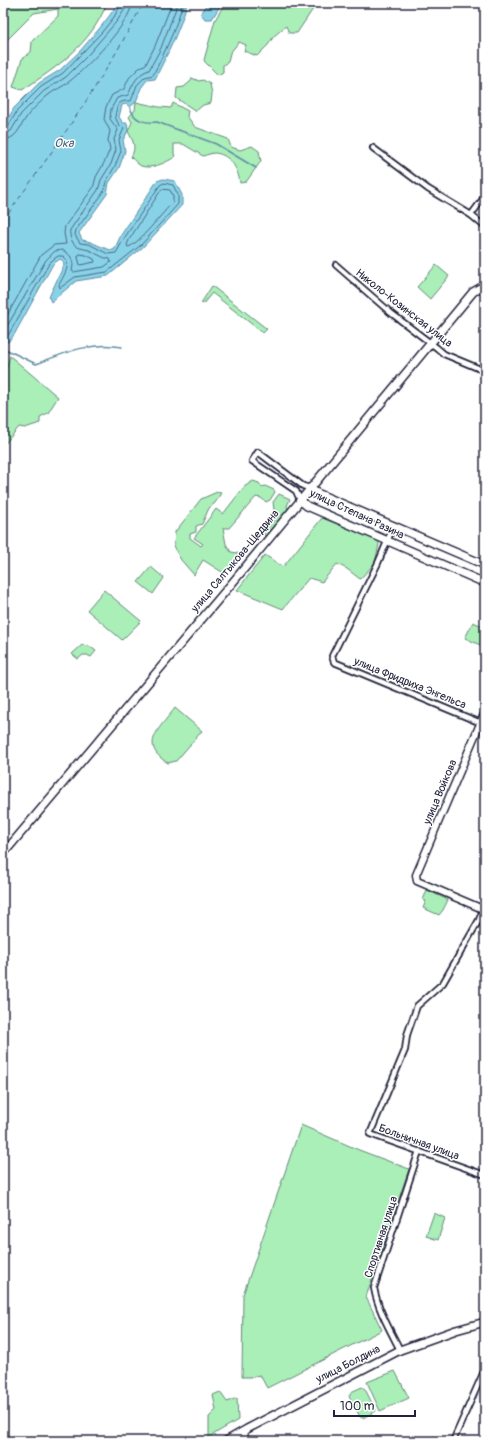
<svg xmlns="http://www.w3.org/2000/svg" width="488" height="1444" viewBox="0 0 488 1444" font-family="Pangolin,sans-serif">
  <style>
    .green { fill: #aaeeb8; stroke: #66887a }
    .water { fill: #88d2e8; stroke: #5f8ca3 }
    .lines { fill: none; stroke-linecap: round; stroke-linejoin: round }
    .shore { stroke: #4b6880; stroke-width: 1 }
    .stream { stroke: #5f8ca3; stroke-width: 1.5 }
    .ferry { stroke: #466078; stroke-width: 1; stroke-dasharray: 5 4; stroke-linecap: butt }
    .minor-casing { stroke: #22223b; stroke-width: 8 }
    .tertiary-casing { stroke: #22223b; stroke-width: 9 }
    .secondary-casing { stroke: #22223b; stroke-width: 10 }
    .minor { stroke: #fff; stroke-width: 4.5 }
    .tertiary { stroke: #fff; stroke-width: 6 }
    .secondary { stroke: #fff; stroke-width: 7 }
    .labels { text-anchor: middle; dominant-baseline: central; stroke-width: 3; stroke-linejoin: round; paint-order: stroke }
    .street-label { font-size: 11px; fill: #22223b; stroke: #fff }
    .water-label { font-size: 12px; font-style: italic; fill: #466078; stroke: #fff }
  </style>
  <rect width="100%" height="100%" fill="#fff"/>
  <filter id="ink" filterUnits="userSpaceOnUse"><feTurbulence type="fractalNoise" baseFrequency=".025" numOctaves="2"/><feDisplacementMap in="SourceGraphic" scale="8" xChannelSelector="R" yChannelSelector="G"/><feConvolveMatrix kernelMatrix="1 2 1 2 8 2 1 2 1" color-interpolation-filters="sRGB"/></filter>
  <g filter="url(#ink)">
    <g class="green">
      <path d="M3 3H107C91 44 58 67 22 90L13 87 22 59 31 52 32 41 58 16V9L34 13 3 44Z"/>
      <polygon points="225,3 317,3 297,33 289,33 286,26 274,36 268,45 257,56 244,51 246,45 239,42 230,53 228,62 223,65 223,72 218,75 205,62 204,60 215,20"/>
      <polygon points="192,78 199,81 203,80 210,84 212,94 211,103 203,105 196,111 176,98 177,88 184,87 191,81"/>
      <path d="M136 102 159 107 171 108 173 103 188 111 187 116 195 127 228 139 231 147 240 150 252 146 259 151 261 161 246 182 240 183C238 169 231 155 215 153 212 153 206 155 203 156L183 144H174V153L175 157C167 162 151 170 141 166 137 164 134 160 131 157 137 146 133 142 128 131L132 122 129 117 135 110Z"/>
      <polygon points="436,265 449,276 430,299 417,287"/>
      <polygon points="212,286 267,329 263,333 212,293 203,304 201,303"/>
      <polygon points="10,356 58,397 48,413 40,417 40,423 25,428 19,427 3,446 3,374 5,373"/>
      <polygon points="253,481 259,483 262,487 265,486 274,490 275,492 270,500 266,502 261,498 256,497 229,528 223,528 226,544 231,552 238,553 233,567 222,572 203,560 194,575 181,560 176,551 174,545 175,532 201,499 217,492 221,493 215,503 209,508 202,524 196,526 196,532 190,534 190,538 201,546 203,544 194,538 216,509 223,514 244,487"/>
      <polygon points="279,494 290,499 287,506 288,510 266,536 262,534 279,514 274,510 273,502"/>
      <polygon points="322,518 378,540 379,544 375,563 360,579 347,569 337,564 322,582 309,578 283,609 237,590 265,555 283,567"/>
      <polygon points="151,567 164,578 153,594 138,582"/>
      <polygon points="104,590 141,621 122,640 87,610"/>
      <polygon points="473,622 485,627 485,635 480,645 465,638"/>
      <polygon points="82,645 89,646 96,651 91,657 87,655 83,655 78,659 72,654"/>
      <path d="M175 708 202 731 176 761 168 763C138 745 160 728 175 708Z"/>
      <polygon points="427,890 448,900 443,910 439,915 423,908 426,901 423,900"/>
      <polygon points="301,1125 359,1150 409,1169 366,1297 382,1330 267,1388 260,1375 250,1377 242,1377 243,1295"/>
      <polygon points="434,1213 445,1218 438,1240 426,1236"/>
      <polygon points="395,1371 409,1398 380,1411 367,1382"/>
      <polygon points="362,1387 365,1389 376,1411 363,1418 360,1417 349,1396 351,1392"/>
      <polygon points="220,1392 227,1402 237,1398 238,1420 209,1437 209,1417 216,1410 213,1395"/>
    </g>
    <g class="water">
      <path d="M118 3H187C180 30 167 55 155 79L147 80 141 88 136 102 130 107 126 104 122 105 119 117 123 123H127L128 131 123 140 125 151 119 168 109 183 107 194 79 233 82 240C94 241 103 250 114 250L121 235 157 181 163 179 175 181 182 195V205L143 247 108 276 76 281 51 302 49 297 64 265 63 261 60 259 53 264 14 335 8 342H3V128L14 108 39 83 60 70 80 51 99 29 110 15Z"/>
      <polygon points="207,3 222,3 212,19 205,19 201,14"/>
    </g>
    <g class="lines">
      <g class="shore">
        <polyline points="3,129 8,127 17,111 41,87 63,73 102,32 114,17 120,6 121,3"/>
        <polyline points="3,134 7,133 11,131 21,114 44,91 66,77 86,57 117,21 125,9 126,3"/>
        <path d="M3 140C17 139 19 128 26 118 31 110 40 103 47 96 54 90 63 87 70 81 86 68 131 23 132 3"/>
        <path d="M162 189 170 190 173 196V202C164 211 138 245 128 247L127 245 129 240Z"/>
        <polygon points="80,254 86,255 94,259 95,262 80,265 78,257"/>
        <polyline points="3,323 41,255 54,245 66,244 64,233 65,226 93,188 96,177 105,161 110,149 108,140 110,131 104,119 106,107 112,95 124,89 129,78 138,69 146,64 155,46 172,3"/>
        <path d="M3 333 46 260 55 251 62 250C71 254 75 261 72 270L73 272 104 267 111 262 110 259C102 258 96 253 89 250 86 249 83 249 80 248 73 246 69 237 70 230L98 190 101 180 111 164 116 150 114 139 118 130 110 119 111 109 117 98 128 95C133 84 137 74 149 70L161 48 178 3"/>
        <path d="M3 338H6L10 332 50 262 58 256H63C73 264 63 276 59 285L60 288 75 277 107 272 141 245 178 204V195L173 185 164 183 160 185 125 237 116 253 108 254 89 244 80 243 75 235 76 230 103 193 106 182 115 166 121 151 119 140 124 128 119 125 115 117C117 105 118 100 131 101L137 85 145 77 153 75C165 52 176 28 183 3"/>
      </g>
      <g class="stream">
        <path d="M130 107C134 121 144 123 157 122L216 144 256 168"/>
        <path d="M3 348 36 364C65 353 91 341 122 347"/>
      </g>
      <path class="ferry" d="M3 221C53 150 104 81 143 3"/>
      <defs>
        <g id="minor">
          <polyline points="373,148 428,189 471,215 485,227"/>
          <polyline points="471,215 485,196"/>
          <polyline points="336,265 391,313 437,348 444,354 485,371"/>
          <polyline points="300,500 296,491 252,461 258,452 303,486 310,488"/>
          <polyline points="394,525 378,563 332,656 334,662 481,723"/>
          <polyline points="483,909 479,920 443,983 417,1006 407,1035 405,1050 370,1134 485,1175"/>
          <path d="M400 1350C390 1330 378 1310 374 1288L419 1151"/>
          <polyline points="243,1431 247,1441"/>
          <polyline points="453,1441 485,1369"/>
        </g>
        <polyline id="tertiary" points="485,712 416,875 417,881 485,910"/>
        <g id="secondary">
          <polyline points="310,488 317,493 485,565"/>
          <polyline points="300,500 307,506 485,583"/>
          <polyline points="3,854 233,582 473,292 485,285"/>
          <polyline points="226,1441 247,1429 400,1350 456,1330 485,1322"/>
        </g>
      </defs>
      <use href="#minor" class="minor-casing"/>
      <use href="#tertiary" class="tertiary-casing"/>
      <use href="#secondary" class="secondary-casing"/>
      <use href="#minor" class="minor"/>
      <use href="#tertiary" class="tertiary"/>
      <use href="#secondary" class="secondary"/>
    </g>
  </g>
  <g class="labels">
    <g class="street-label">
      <text transform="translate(404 308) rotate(38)">Николо-Козинская улица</text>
      <text transform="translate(357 514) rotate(25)">улица Степана Разина</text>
      <text transform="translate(235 561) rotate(-50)">улица Салтыкова-Щедрина</text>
      <text transform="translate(410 683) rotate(22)">улица Фридриха Энгельса</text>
      <text transform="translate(440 792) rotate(-67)">улица Войкова</text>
      <text transform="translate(419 1142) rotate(20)">Больничная улица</text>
      <text transform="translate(381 1237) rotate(-72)">Спортивная улица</text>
      <text transform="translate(348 1364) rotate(-27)">улица Болдина</text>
    </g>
    <g class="water-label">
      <text x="64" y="143">Ока</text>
    </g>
  </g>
  <rect width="488" height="1444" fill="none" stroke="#fff" stroke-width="16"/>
  <rect x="8" y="8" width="472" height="1428" fill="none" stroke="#22223b" stroke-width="1.5" filter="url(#ink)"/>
  <path d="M334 1410v6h81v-6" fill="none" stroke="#22223b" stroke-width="2"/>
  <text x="340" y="1410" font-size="12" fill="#22223b" stroke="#ffffff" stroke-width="3" paint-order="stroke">100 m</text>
</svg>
